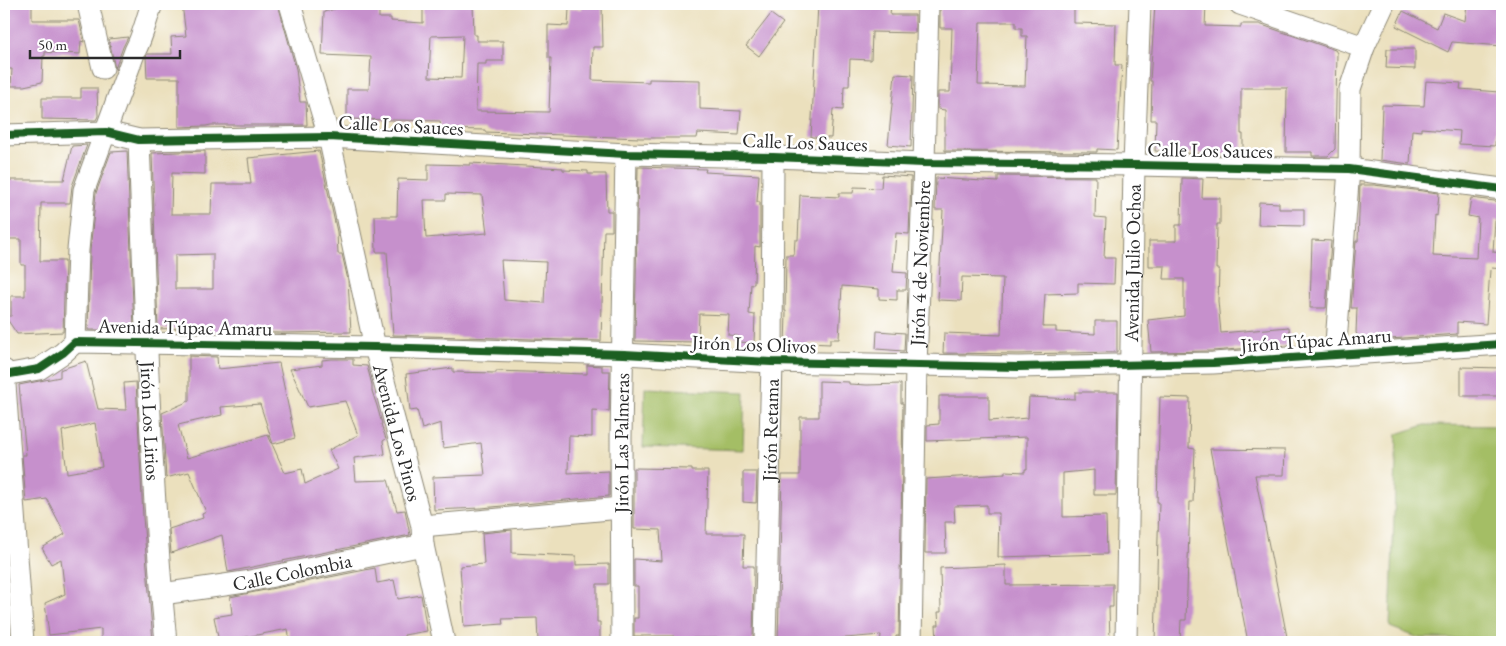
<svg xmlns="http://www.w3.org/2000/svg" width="1506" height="646" viewBox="0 0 1506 646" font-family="'EB Garamond',serif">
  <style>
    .green { fill: #a4be65; stroke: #687448 }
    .building { fill: #c690cc; fill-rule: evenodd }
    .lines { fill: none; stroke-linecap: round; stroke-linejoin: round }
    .street-casing { stroke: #8b8674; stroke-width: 23 }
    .street { stroke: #fff; stroke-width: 21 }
    .cycleway-casing { stroke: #fff; stroke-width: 11 }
    .cycleway { stroke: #1b5e20; stroke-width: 8 }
    .labels { text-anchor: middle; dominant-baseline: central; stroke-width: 5; stroke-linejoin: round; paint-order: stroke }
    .street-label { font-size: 20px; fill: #2b2b2b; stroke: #fff }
  </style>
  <rect width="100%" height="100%" fill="#fff"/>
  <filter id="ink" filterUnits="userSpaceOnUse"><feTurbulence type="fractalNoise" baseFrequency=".02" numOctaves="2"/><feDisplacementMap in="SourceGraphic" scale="10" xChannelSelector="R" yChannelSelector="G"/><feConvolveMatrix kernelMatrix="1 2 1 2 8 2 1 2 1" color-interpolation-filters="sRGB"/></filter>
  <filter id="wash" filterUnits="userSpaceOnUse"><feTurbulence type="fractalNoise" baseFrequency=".0096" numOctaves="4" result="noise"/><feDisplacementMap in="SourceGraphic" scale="20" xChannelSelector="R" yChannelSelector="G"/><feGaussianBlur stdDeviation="1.12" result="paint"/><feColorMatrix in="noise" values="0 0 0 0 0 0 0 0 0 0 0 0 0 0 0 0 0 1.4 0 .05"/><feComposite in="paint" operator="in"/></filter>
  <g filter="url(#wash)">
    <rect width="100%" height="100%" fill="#ebe0bd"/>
    <g class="green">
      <polygon points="645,388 745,392 743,450 643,447"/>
      <polygon points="1425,425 1502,426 1502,639 1419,638 1390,627 1397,434"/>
    </g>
    <g id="blocks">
      <g class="building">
        <polygon points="4,4 32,4 32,20 79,20 84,42 81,41 80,54 45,52 45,56 43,56 42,82 24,86 11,86 12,69 4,69"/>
        <polygon points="182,4 278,4 296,69 300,102 306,102 307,125 211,125 206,126 179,127 179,78 147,78 146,57 147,54 172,54 171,37 186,36"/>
        <path d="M338 4H379V18H391V21L423 23V4H473L474 35H477V41H503V61H486V64H477L476 111 549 112 551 58H548V25L568 26 569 9H582V5H602L603 47H593L592 80 649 82V79L700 80V109L741 111 739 135 698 133 697 138H640L485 132V130L441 129 440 121 347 119V89H369L371 57 322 55 324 12 338 8ZM463 35 461 78 429 77 431 36Z"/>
        <polygon points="818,4 891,4 890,15 915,15 915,33 872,32 871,60 850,59 849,86 844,86 843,110 833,109 831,138 811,137"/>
        <path d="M940 4H1074V23L1116 24 1115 65H1122L1117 150 1097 149V152L945 151V110L938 109V92H950L952 28H940ZM980 22H1016V28H1022V36H1027L1025 86 978 85Z"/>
        <polygon points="1155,4 1206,4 1205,26 1241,27 1241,24 1259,24 1335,50 1337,53 1335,149 1328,156 1312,156 1312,152 1286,152 1287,88 1241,88 1241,134 1243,134 1243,155 1182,153 1155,151 1156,120 1151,120 1152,81 1150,81"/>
        <polygon points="1467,4 1502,4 1502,46 1452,42 1448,52 1396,26 1403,11 1437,28 1443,13 1465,21"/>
        <polygon points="771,14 783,23 759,56 746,46"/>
        <polygon points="128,37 123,47 115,69 109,39"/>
        <polygon points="1387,49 1415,49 1415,69 1386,68"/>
        <polygon points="895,74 913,75 911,147 888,145"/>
        <polygon points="1426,81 1461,83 1460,89 1499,92 1495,146 1459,144 1460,131 1421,128 1421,131 1412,130 1410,164 1380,160 1382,105 1424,106"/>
        <polygon points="81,88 97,88 98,116 96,120 42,119 42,98 81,98"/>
        <polygon points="87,145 72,186 70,203 41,203 40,261 65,261 63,332 17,334 5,316 11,316 11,296 25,296 25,265 21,265 21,239 4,239 4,194 8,194 8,180 64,180 72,146"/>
        <polygon points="127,151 134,330 88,330 90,251 96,193 111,152"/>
        <path d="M205 151V174L172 173 171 214H211L212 184H251L248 158 319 151 337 232 338 254H342L348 280 351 332 281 333 184 331V328L158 329 152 153ZM213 254V289H175V255Z"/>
        <path d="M470 163 563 168V170L588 171V174H606L607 211H612V231H604L601 341 393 335 387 252H376L375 216H397L398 179 428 180V164L470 165ZM446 194 482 195 487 233 426 238 424 200H446ZM501 260 546 262 544 303 504 300Z"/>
        <polygon points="638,167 706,169 705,172 759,175 757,202 760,202 760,247 755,246 754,284 751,284 749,314 755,315 754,343 738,342 738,336 728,335 729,315 699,314 698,342 635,341"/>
        <polygon points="882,175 911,177 909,234 896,233 893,272 907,273 906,290 897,290 897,300 879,299 879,289 842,286 839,339 830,339 830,344 807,343 806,350 785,348 786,311 785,311 786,255 794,255 795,240 798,240 800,195 839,197 839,193 853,193 854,187 881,188"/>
        <polygon points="998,176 1096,177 1095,217 1106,218 1104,258 1115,258 1114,284 1078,283 1078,293 1045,294 1043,327 1056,327 1056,332 1095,334 1095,321 1117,321 1117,352 1018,354 943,353 944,333 1001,335 1003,278 962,277 961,301 938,300 943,210 935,210 936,178 998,182"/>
        <polygon points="1182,178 1203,179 1202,198 1220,198 1220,224 1217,224 1216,269 1219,269 1218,301 1221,333 1289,327 1291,345 1212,351 1151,352 1148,320 1184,316 1184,279 1164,279 1165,266 1149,266 1149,241 1176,241 1176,225 1181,225"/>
        <polygon points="1360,185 1374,185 1439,193 1437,216 1435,215 1433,256 1476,258 1478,218 1468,216 1471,198 1502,202 1502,221 1495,220 1493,252 1502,253 1502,269 1492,268 1490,270 1486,324 1457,322 1457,334 1363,341 1356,333 1357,308 1351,308 1356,241 1358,241"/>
        <polygon points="1259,202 1279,203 1279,209 1304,209 1304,226 1258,225"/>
        <polygon points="1312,240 1331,241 1326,308 1310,308"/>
        <polygon points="877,331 905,333 904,351 876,349"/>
        <polygon points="189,356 217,357 218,369 279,363 295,438 273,444 260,404 221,407 222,415 178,425 187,458 268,435 285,473 302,469 305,484 338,469 329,450 358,435 345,401 308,407 290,369 322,365 322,360 332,359 353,359 353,365 367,366 372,385 372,391 377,406 382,424 381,424 386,439 383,441 385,454 354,458 356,481 388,480 397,511 405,510 410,535 228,572 222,535 171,553 169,529 203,518 202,514 206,512 189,472 166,478 162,413 189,401"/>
        <path d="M86 361 98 409 126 410 124 383 136 382 143 517 153 642H101V629L49 635 45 603 65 594 61 559 51 564 42 548 65 534 47 499 26 502 22 455H26L19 385 60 377V370L62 369ZM95 423 102 467 67 473 62 431Z"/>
        <polygon points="587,365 602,366 602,371 610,371 609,411 592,410 592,437 569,436 568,473 609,471 609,496 481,508 434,510 433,477 485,475 481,443 443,448 441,423 422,429 417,410 410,411 406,374 453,368 453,372 496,373 496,371 587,374"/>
        <polygon points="1461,367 1502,368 1502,396 1461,396"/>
        <polygon points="819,381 849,382 849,384 867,385 901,384 901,403 903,403 899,636 896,636 896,642 880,642 881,635 834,639 834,642 778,642 782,475 800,475 800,417 819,417"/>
        <polygon points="1075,392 1118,392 1116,495 1094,495 1094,470 1063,473 1063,517 1106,516 1107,554 998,557 999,513 987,513 987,505 954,506 955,522 945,522 946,553 925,553 926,479 1005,474 1005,471 1025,472 1025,469 1027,469 1027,437 927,441 927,425 939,424 939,396 989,396 989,421 1028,418 1029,397 1075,399"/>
        <polygon points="1160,397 1190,398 1189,448 1195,449 1193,502 1190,502 1186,620 1181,620 1180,642 1155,642 1159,502 1157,502"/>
        <polygon points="1210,449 1285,450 1284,475 1255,475 1288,642 1248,642"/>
        <polygon points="634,468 692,469 692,471 708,471 706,534 744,534 743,566 754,566 753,642 735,642 735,638 693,638 693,642 674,642 674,636 634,636 634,618 638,618 638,586 634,586 634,559 662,561 660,530 634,529"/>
        <polygon points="743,472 757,472 756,503 743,502"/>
        <polygon points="512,530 512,553 576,556 576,565 609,564 609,584 597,584 597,622 600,622 600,639 554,640 554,642 538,642 537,618 502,619 503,624 464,627 460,566 484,564 482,533"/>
        <polygon points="1006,565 1006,585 1113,584 1113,607 1109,607 1110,642 937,642 936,625 939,625 938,612 941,612 940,568"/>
        <polygon points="375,568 377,583 394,580 398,599 421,595 427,631 404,635 405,642 309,642 309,640 290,642 288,629 236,639 236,642 219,642 214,617 232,614 230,597"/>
      </g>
    </g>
  </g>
  <g filter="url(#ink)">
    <use href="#blocks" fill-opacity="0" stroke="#8b8674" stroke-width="1"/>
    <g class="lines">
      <defs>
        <g id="street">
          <polyline points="88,4 103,68"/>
          <path id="s1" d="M290 4 329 137 375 347 422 526 423 545 444 642"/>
          <polyline points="1240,4 1364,47"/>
          <polyline points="4,135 106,132 139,140 329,137 626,154 773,157 924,163 1134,165 1349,169 1502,189"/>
          <path id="s2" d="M139 140C145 307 150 475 166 642"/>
          <path d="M75 342 78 250 84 190 135 51C143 36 146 20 152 4"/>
          <polyline points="1335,356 1349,169 1350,89 1364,47 1384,4"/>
          <polyline points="4,370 23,642"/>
          <polyline points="4,375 39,369 63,353 75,342 375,347 624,354 772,362 1018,367 1213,363 1502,344"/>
          <polyline points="422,526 621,508"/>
          <path id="s3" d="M162 594 245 582 423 545"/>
          <path id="s4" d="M622 642 621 437 626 154"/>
          <path id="s5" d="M765 642 772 362 773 157"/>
          <path id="s6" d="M911 642 916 365 924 163 928 4"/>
          <path id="s7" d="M1126 642 1134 165 1140 4"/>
        </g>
      </defs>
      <use href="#street" class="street-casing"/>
      <use href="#street" class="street"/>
      <defs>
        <g id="cycleway">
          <polyline points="4,135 106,132 139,140 329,137 626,154 773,157 924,163 1134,165 1349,169 1502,189"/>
          <polyline points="4,375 39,369 63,353 75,342 375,347 624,354 772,362 1018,367 1213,363 1502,344"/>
        </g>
      </defs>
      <use href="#cycleway" class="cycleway-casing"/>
      <use href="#cycleway" class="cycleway"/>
    </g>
  </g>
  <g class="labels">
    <g class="street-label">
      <text transform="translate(401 125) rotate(3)">Calle Los Sauces</text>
      <text transform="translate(805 142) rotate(2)">Calle Los Sauces</text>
      <text transform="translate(1210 150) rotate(1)">Calle Los Sauces</text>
      <text stroke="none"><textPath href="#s6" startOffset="379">Jirón 4 de Noviembre</textPath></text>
      <text stroke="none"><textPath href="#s7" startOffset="379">Avenida Julio Ochoa</textPath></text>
      <text transform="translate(185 327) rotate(1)">Avenida Túpac Amaru</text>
      <text transform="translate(1316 340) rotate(-4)">Jirón Túpac Amaru</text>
      <text transform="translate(754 344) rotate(2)">Jirón Los Olivos</text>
      <text stroke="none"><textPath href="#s2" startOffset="281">Jirón Los Lirios</textPath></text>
      <text stroke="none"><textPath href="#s5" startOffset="212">Jirón Retama</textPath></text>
      <text stroke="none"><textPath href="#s1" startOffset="442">Avenida Los Pinos</textPath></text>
      <text stroke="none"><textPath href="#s4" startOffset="199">Jirón Las Palmeras</textPath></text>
      <text stroke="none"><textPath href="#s3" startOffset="132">Calle Colombia</textPath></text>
    </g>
  </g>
  <rect width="1506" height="646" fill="none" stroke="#fff" stroke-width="20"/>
  <path d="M30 50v8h150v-8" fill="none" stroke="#2b2b2b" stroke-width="2.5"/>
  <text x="38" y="50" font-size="15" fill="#2b2b2b" stroke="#ffffff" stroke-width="4" paint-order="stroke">50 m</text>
</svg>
